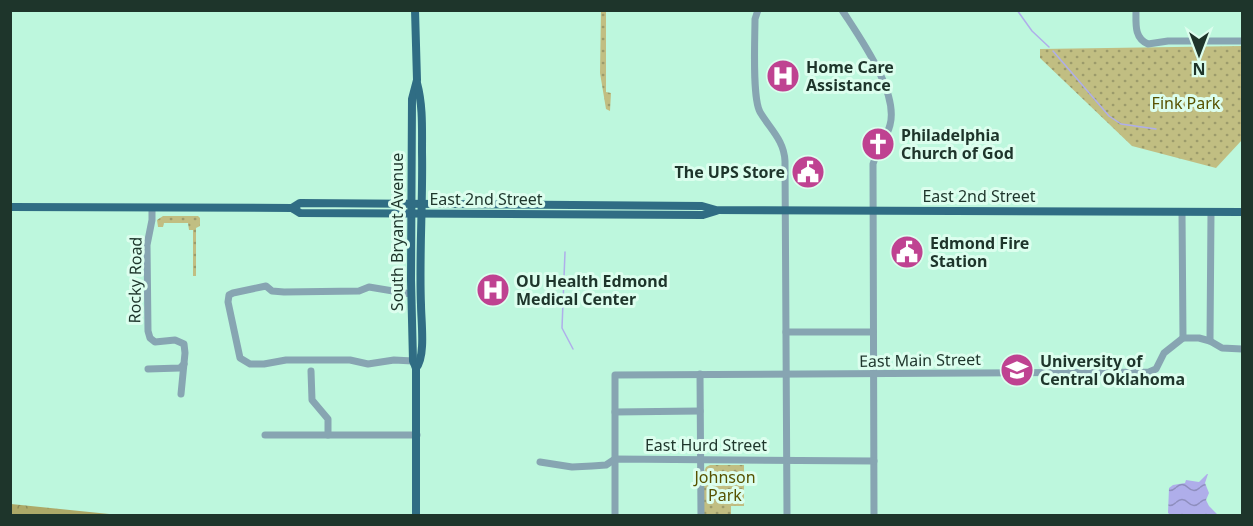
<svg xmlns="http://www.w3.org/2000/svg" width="1253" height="526" viewBox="0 0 1253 526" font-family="'Noto Sans',sans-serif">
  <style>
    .grass { fill: url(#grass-dots) }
    .forest { fill: url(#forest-crowns) }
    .water { fill: url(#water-waves) }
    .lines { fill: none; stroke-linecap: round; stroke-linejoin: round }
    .stream { stroke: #afaeea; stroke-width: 1.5 }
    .minor { stroke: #87a5b2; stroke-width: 7 }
    .major { stroke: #306d84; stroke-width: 8 }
    .labels { text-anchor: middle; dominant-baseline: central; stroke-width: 6; stroke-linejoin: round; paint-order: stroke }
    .poi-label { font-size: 16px; font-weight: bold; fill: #1e352b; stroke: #dcfeee; text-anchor: start }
    .park-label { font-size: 16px; fill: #575200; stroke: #dcfeee }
    .street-label { font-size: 16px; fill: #1e352b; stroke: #dcfeee }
  </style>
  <defs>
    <pattern id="grass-dots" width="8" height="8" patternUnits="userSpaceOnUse" patternTransform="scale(1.5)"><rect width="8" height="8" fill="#c1be82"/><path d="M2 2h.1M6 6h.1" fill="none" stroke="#9c9b6b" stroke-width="1.8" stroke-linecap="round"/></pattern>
    <pattern id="forest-crowns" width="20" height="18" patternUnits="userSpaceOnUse" patternTransform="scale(1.5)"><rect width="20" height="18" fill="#ada968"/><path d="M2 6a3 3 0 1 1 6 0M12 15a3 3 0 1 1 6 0" fill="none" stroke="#8c8a56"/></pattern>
    <pattern id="water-waves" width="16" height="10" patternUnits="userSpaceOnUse" patternTransform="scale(1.5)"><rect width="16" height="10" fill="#afaeea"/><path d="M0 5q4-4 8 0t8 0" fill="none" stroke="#8e8ebe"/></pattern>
  </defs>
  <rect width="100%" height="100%" fill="#bdf7dd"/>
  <g class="grass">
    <polygon points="601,11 610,11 606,11 606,92 611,93 610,111 606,109 600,73"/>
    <polygon points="1242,46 1242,140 1216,168 1132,146 1040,58 1040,49"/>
    <polygon points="163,216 198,216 200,218 200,226 196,228 196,276 193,276 193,230 189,230 188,223 164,223 163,227 158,227 157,220"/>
    <polygon points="710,465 744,465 744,506 731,506 731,515 704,516 704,472 706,467"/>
  </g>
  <polygon class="forest" points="11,504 119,515 11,515"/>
  <polygon class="water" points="1207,474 1208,474 1205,483 1209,493 1206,500 1209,506 1218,515 1172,516 1168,513 1169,488 1173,485 1185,483 1186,480 1199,482"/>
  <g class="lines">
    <g class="stream">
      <polyline points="1017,10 1032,31 1049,47"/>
      <polyline points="1053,51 1109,116 1121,124 1156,129"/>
      <polyline points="565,252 562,328 573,349"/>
    </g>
    <g class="minor">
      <path d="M758 10 755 19C755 38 752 98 760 112 770 129 784 140 785 161L787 516"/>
      <path d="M842 10C860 38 899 92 890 125 887 137 877 151 873 164L874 516"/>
      <path d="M1136 10C1136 24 1134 38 1148 44L1168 41H1242"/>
      <polyline points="152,208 152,220 147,245 148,331 150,338 155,342 175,340 184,344 185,353 181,394"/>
      <polyline points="1182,212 1183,338"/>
      <polyline points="411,294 369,287 359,291 284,292 272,291 266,286 233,293 229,295 228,302 240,358 250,364 264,364 286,360 350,360 368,364 394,360 413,361"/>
      <polyline points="786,332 873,332"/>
      <polyline points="1210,341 1211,212"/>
      <polyline points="148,369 180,368 184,364"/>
      <polyline points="311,371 312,400 328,419 328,435"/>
      <polyline points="700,374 701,516"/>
      <polyline points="615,412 700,411"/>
      <polyline points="265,435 417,435"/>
      <polyline points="540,462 572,467 592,466 606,465 615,459 874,461"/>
      <polyline points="615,516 615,375 1149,372 1156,369 1164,353 1183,338 1199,338 1210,341 1222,348 1242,349"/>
    </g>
    <g class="major">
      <polyline points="415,10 417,80 412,99 411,280 413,361 416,368 416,516"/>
      <polyline points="10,207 292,208 300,213 703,215 716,211"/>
      <polyline points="292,208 300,203 702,206 716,210 1242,212"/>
      <path d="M416 368C426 357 421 320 421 305 419 254 423 203 422 152 422 129 423 105 417 83"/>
    </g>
  </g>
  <defs>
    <symbol id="hospital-disc" viewBox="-11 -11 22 22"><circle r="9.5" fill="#bf4291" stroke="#dcfeee"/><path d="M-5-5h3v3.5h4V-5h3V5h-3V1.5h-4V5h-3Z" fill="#fff"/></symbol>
    <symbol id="church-disc" viewBox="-11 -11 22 22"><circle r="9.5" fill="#bf4291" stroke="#dcfeee"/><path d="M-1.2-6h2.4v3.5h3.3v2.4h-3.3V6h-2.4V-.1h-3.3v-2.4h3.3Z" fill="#fff"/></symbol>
    <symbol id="civic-disc" viewBox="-11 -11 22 22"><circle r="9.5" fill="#bf4291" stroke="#dcfeee"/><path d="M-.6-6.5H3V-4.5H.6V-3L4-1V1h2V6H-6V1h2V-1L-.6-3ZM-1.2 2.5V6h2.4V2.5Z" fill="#fff"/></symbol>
    <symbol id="university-disc" viewBox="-11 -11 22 22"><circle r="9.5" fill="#bf4291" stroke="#dcfeee"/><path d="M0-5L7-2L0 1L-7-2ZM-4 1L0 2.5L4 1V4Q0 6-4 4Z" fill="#fff"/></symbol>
  </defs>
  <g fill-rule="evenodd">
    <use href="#hospital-disc" x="764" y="57" width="38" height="38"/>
    <use href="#church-disc" x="859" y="125" width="38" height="38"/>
    <use href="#civic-disc" x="789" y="153" width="38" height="38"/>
    <use href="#civic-disc" x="888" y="233" width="38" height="38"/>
    <use href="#hospital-disc" x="474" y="271" width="38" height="38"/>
    <use href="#university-disc" x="998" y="351" width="38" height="38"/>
  </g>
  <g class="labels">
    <g class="poi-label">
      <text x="806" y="67">Home Care<tspan x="806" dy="18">Assistance</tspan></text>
      <text x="901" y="135">Philadelphia<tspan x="901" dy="18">Church of God</tspan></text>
      <text x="785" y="172" text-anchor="end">The UPS Store</text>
      <text x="930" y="243">Edmond Fire<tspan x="930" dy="18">Station</tspan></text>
      <text x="516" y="281">OU Health Edmond<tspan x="516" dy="18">Medical Center</tspan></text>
      <text x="1040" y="361">University of<tspan x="1040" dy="18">Central Oklahoma</tspan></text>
    </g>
    <g class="park-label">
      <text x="1186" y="103">Fink Park</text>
      <text x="725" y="477">Johnson<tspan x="725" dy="18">Park</tspan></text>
    </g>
    <g class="street-label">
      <text x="979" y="196">East 2nd Street</text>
      <text x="486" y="199">East 2nd Street</text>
      <text transform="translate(397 232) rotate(-90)">South Bryant Avenue</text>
      <text transform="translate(135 280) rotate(-89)">Rocky Road</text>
      <text transform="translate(920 360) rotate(-1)">East Main Street</text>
      <text x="706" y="445">East Hurd Street</text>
    </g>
  </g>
  <rect width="1253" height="526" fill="none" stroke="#1e352b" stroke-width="24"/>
  <g transform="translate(1199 54) rotate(180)" stroke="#dcfeee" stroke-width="4.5" paint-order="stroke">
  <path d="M0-4.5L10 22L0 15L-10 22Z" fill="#1e352b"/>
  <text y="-9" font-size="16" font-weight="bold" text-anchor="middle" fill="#1e352b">N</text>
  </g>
</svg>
